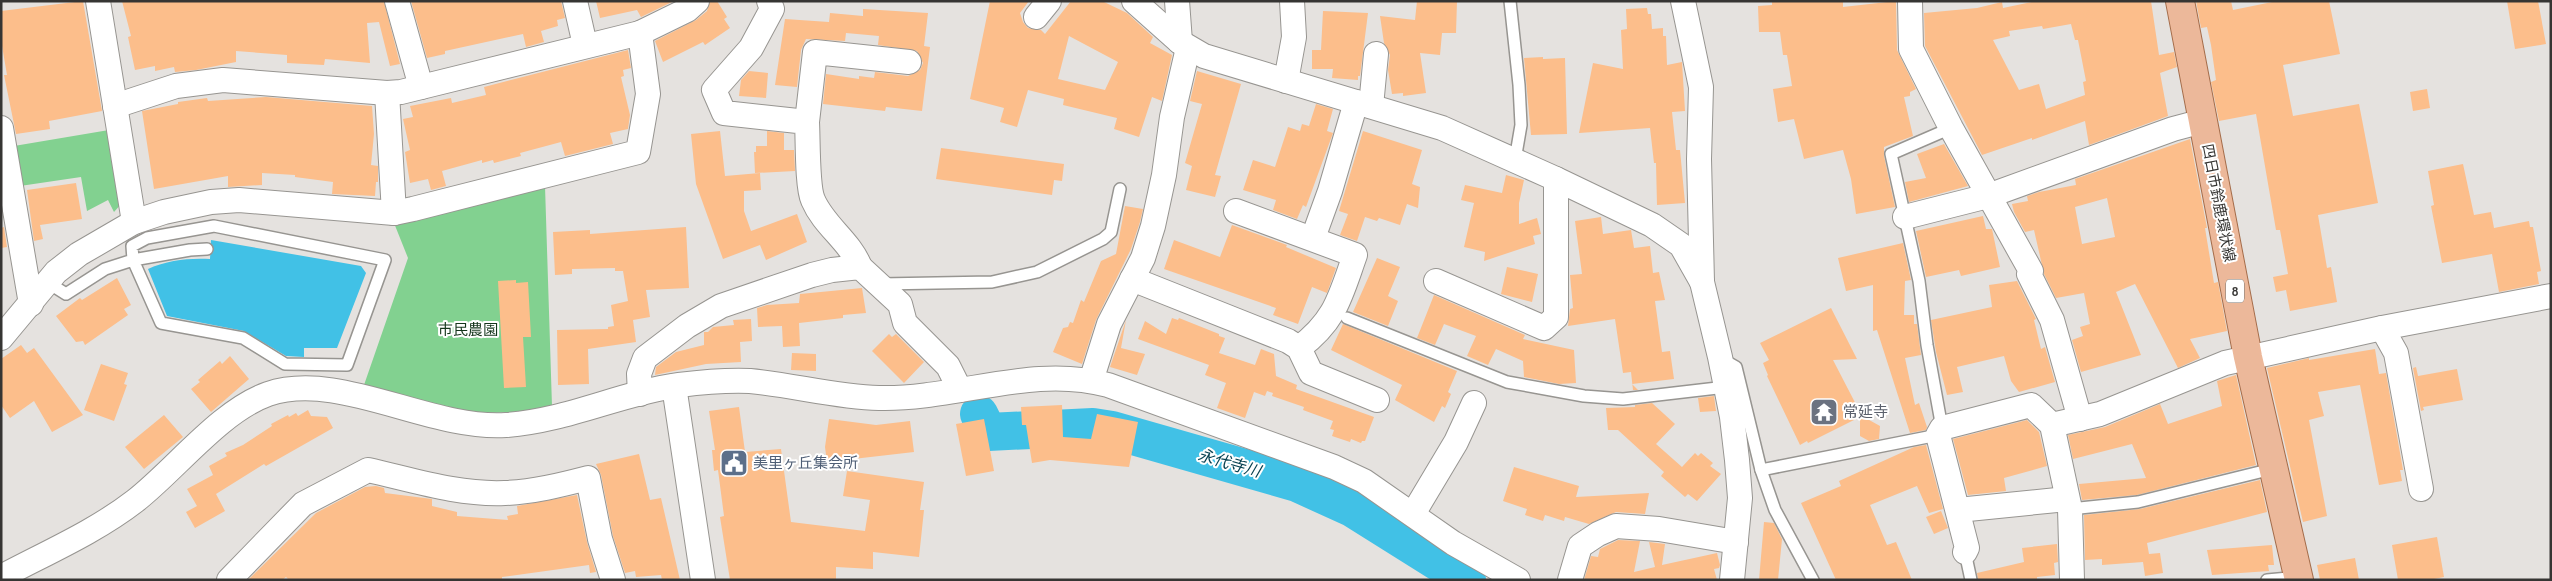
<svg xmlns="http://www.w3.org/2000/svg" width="2552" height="581" viewBox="0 0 2552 581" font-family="'Sofia Sans Condensed','Noto Sans JP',sans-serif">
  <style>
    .green { fill: #82d190 }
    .water { fill: #41c1e6 }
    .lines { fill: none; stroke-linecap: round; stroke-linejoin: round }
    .river { stroke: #41c1e6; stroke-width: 38 }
    .building { fill: #fcbe8b; fill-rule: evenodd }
    .lane-casing { stroke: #979591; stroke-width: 14 }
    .street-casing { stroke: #979591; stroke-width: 26 }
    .primary-casing { stroke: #a46c4a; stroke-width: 30 }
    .lane { stroke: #fff; stroke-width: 11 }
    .street { stroke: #fff; stroke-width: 24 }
    .primary { stroke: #ecb89a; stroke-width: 28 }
    .labels { text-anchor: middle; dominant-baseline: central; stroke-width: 4; stroke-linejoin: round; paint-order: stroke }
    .shield { fill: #fff; stroke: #727270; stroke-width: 1 }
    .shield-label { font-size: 14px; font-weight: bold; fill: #363533 }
    .street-label { font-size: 15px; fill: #363533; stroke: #fff }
    .park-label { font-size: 15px; fill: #14351b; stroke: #fff }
    .worship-label { font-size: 15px; fill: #5b616d; stroke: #fff; text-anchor: start }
    .service-label { font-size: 15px; fill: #4e5e75; stroke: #fff; text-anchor: start }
    .water-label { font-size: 16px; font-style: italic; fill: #053f4f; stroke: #fff }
  </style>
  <rect width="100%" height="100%" fill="#e5e2df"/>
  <g class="green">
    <polygon points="109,130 122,203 114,212 108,200 87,211 81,177 20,186 14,146"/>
    <path d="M545 186 552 406C477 422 435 407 364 385L408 258 394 223Z"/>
  </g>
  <path class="water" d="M211 240 361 266 366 273 337 348H304V357L286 356 244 331 167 316 148 269C168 260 188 258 210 259Z"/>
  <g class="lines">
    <polyline class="river" points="979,414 988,432 1093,427 1112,430 1297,483 1352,508 1467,580"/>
  </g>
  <g class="building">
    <polygon points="83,1 102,111 49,121 50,129 16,134 4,75 7,75 1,40 1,11"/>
    <polygon points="122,1 384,1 400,64 390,66 379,22 367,23 370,63 325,59 324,65 287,63 287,55 236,51 236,62 196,70 175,72 174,67 155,71 155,66 135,70 128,37 131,36"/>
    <polygon points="411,1 561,1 565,18 557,20 558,26 541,31 544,42 526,47 523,34 445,51 445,54 427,58"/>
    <polygon points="596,1 674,1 641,17 637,10 600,18"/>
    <polygon points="710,1 717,1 727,17 724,19 730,28 705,45 703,42 663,62 655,41 696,20 707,11"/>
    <path d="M990 1H1029L1020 13 1023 22 1028 28 1041 30 1045 34 1071 1H1102L1127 13 1153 37 1150 43 1172 55 1162 101 1152 97 1139 137 1114 129 1117 118 1063 105 1064 99 1028 90 1017 127 1000 122 1004 108 970 99ZM1069 36 1118 62 1105 90 1058 79Z"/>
    <polygon points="1417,1 1457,1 1456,33 1442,33 1440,55 1420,53 1426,93 1403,96 1403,93 1392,94 1388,70 1390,55 1384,43 1380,16 1415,20"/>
    <polygon points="1772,1 1843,1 1843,7 1896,1 1897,50 1916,89 1910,92 1910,96 1904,97 1913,136 1884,147 1884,156 1895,207 1856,214 1851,179 1843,150 1804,159 1794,119 1778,122 1773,89 1792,86 1787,55 1783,55 1780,32 1759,32 1758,6 1772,5"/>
    <path d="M2037 1H2151L2159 55 2174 52 2177 67 2160 73 2168 116 2089 145 2085 121 2032 140V138L1982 155 1925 46 1924 13 1977 8 2002 2 2003 8ZM2071 24 2075 40H2078L2086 81 2083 82 2085 95 2046 109 2039 84 2019 90 1993 40 2010 36 2009 31 2042 26 2043 29Z"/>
    <polygon points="2196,1 2231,1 2233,10 2277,1 2329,1 2340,54 2283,65 2293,116 2359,104 2378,203 2318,215 2327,268 2331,267 2337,302 2290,311 2286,290 2276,292 2273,277 2288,274 2280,230 2276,230 2256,114 2219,121 2211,82 2216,80 2211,45 2207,27 2201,28"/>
    <polygon points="2507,1 2538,1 2546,44 2515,49"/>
    <polygon points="1647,8 1648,14 1651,14 1652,29 1663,28 1663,36 1666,36 1667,65 1682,62 1685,111 1672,112 1676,150 1680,150 1685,203 1657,205 1656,163 1654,163 1650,128 1579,133 1593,63 1623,69 1621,30 1627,29 1626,9"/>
    <polygon points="863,9 928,13 924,46 930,47 922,111 886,107 885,111 823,104 826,74 859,79 859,76 874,78 875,72 908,76 920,70 923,63 917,51 878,45 879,36 846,33 845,41 806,39 801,50 797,87 775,85 785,19 829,22 830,13 863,16"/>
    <polygon points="1323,11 1368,13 1360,76 1358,76 1358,80 1332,78 1333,69 1312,69 1312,50 1321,50"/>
    <polygon points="628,50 631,68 623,70 624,76 621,77 630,115 628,129 610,133 613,144 565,156 561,142 520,153 521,156 494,163 493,160 482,163 482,160 442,171 446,186 431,190 428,179 410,183 405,152 410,150 403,119 413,117 410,106 451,98 452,103 486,95 484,87"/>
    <polygon points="1543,57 1543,59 1565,58 1567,134 1531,135 1524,58"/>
    <polygon points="749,71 768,73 766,98 739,96 741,80"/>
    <polygon points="1197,71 1241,84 1215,175 1221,176 1215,197 1186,190 1192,166 1185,163 1202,104 1190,101"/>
    <polygon points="2427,89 2430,108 2413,111 2410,92"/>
    <polygon points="266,97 372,106 374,134 371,165 378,166 378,182 376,182 375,196 332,194 333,182 295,177 295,175 262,173 262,185 228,187 228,176 154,189 142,111 178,104 178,102 207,98 208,101"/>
    <polygon points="1316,104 1333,109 1327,131 1333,133 1306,207 1303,205 1297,219 1273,210 1276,200 1243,190 1253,160 1275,167 1288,127 1300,131 1302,124 1309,126"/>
    <polygon points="720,131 725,176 760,173 761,190 744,191 744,211 751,231 797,214 807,242 766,260 760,245 723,259 696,184 691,134"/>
    <polygon points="767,131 784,133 784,150 794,150 795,171 755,173 754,152 756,152 756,146 767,146"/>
    <polygon points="1363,131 1422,150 1412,184 1420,187 1418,208 1407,204 1400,225 1379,218 1377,221 1365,217 1357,241 1340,235 1348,214 1339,211"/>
    <path d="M2190 139 2207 228H2205L2214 283 2218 282 2227 331 2190 339 2200 358 2178 368 2135 284 2116 292 2141 355 2081 372 2072 340 2083 336 2080 327 2090 324 2084 293 2056 298 2044 274 2034 230 2025 232 2014 212 2012 204 2028 201 2027 196 2039 192 2076 185 2075 179ZM2107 198 2115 237 2082 244 2075 207Z"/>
    <polygon points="1944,144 1968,186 1909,202 1905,182 1926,178 1917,154"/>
    <polygon points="941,148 1064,164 1062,181 1054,180 1052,195 936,179"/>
    <polygon points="2463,164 2474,215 2491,212 2494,228 2529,221 2530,227 2533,227 2541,271 2537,272 2539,284 2499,292 2492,254 2442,263 2431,206 2434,205 2428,171"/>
    <polygon points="1506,175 1524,180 1519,203 1519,224 1537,218 1541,234 1533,236 1535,244 1484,261 1485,252 1464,247 1474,203 1461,200 1465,185 1502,193"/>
    <polygon points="76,183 82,219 40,225 43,239 34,241 27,190"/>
    <polygon points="1125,206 1143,209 1140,222 1131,249 1096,320 1082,364 1053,352 1063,328 1068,327 1070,322 1073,323 1081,300 1084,302 1101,261 1116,254"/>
    <polygon points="1983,216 1986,229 1992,229 2000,267 1961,276 1959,270 1926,277 1916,231"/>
    <polygon points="1601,217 1603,234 1631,230 1634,248 1650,246 1653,273 1659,272 1665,300 1655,301 1662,352 1670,351 1674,379 1632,384 1638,390 1633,390 1631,372 1623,373 1615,319 1568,326 1570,309 1573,308 1570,275 1582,274 1575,221"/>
    <polygon points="1232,225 1287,245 1286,247 1336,268 1327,293 1312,287 1298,324 1273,315 1276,308 1164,269 1174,240 1220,257"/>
    <polygon points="4,227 7,247 1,248 1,228"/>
    <polygon points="686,227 689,288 646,290 650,317 633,320 636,342 588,349 589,384 558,385 557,330 608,329 608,327 614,326 611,305 628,301 623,271 615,271 615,268 572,269 572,274 555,275 553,232 590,230 590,234"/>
    <polygon points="1903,243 1911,280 1905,281 1904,315 1914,315 1914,324 1917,324 1921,355 1905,358 1915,405 1919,403 1927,427 1926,430 1910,433 1877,330 1873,331 1873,285 1846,291 1838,258"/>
    <polygon points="1377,258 1400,267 1388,296 1398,301 1388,326 1353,312"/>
    <polygon points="1507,267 1538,274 1532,302 1501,294"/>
    <polygon points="117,278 131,305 124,309 128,315 85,345 83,341 76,342 56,316 80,298 82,300"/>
    <polygon points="516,280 516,283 528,282 531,337 523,337 526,387 504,388 498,281"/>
    <polygon points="2017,281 2036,319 2034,320 2041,349 2045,347 2055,382 2019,392 2011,381 2004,356 1957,367 1963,392 1947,395 1936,352 1931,320 1992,307 1989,285"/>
    <polygon points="862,288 866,313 843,315 843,318 799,323 800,346 783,347 782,326 758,327 757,308 767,305 799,303 800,294"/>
    <polygon points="1434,295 1525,335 1523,339 1574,350 1576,383 1559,384 1524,377 1523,361 1496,349 1488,365 1467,356 1476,336 1444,324 1435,345 1417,338"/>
    <polygon points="1831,308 1857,359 1833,360 1862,416 1880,426 1879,439 1869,441 1860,436 1860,417 1808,443 1807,441 1800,445 1767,376 1768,375 1763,363 1769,360 1760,343"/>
    <polygon points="1172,318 1178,320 1179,318 1219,334 1219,336 1225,338 1219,353 1255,365 1261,349 1274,354 1276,376 1297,385 1296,389 1374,417 1365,441 1362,441 1361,443 1351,439 1350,442 1332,436 1334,430 1330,429 1333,421 1303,410 1304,407 1272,396 1273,393 1267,391 1265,396 1254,392 1245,418 1217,408 1226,383 1205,375 1209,365 1138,339 1145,321 1166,334"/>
    <polygon points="751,319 752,341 740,342 741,362 706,364 655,375 656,367 676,352 704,345 704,332 708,332 713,327 734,325 733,320"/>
    <polygon points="1126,320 1121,348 1145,354 1137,375 1110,367"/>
    <polygon points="1343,324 1457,371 1448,392 1451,394 1445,408 1442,406 1434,422 1395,400 1402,385 1331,350"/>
    <polygon points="889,334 892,337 896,334 924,362 904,383 872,351"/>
    <polygon points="21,345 27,353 34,348 83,415 52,432 34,401 10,418 1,405 1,359"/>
    <polygon points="2375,349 2379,374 2386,373 2403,470 2400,470 2402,481 2379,485 2360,385 2318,392 2324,416 2309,420 2327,516 2303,522 2267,368 2309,358 2309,360"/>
    <polygon points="792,353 816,354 816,371 791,370"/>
    <polygon points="230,356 249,379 211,412 191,389 200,382 198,380 220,361 222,364"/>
    <polygon points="101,364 128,373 124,384 127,385 114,421 84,410"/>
    <polygon points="2416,367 2418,376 2457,369 2463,400 2423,407 2424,410 2421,411 2413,368"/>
    <polygon points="2236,375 2256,465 2137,495 2082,500 2079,484 2146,478 2132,444 2073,459 2068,435 2105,427 2160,404 2168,424 2222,406 2217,381"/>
    <polygon points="1714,396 1716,411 1700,412 1698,398"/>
    <polygon points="1652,403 1675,424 1656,444 1682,467 1695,453 1698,456 1701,453 1713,463 1710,466 1721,474 1697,501 1688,494 1685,497 1661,476 1664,472 1618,430 1608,430 1606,408 1635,407 1635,405"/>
    <polygon points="1062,405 1063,437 1091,439 1097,414 1138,422 1129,467 1050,460 1032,463 1026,425 1022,425 1021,407"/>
    <polygon points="739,407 745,452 781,449 791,522 865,531 870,500 843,496 847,471 924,482 920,510 924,510 919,557 873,552 873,569 836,567 836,580 730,580 720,517 724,516 718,470 714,471 712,450 715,450 709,411"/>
    <polygon points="308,410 311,416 327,417 333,428 266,466 264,464 216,494 225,511 195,528 186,512 197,506 187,489 213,475 209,466 227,456 225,453 243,445 272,426 271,424 288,415 289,417 296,413 298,416"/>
    <polygon points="164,415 183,437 144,469 125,447"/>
    <polygon points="829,419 876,425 910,421 914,452 827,462 825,447"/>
    <polygon points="984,419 994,471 966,476 956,424"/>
    <polygon points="2027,420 2039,432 2047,466 2004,478 2006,491 1968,495 1953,439"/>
    <polygon points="1926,445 1943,509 1929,513 1917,486 1870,505 1887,545 1896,542 1912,580 1836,580 1801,503 1841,486 1839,481 1914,447"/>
    <polygon points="639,454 650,500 661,498 680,580 662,580 661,575 636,577 635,571 625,573 613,536 601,475 596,464"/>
    <polygon points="1514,467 1579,486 1576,497 1649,493 1645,514 1616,512 1589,524 1565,517 1564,521 1545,515 1543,521 1525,515 1527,509 1503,501"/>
    <polygon points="2260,480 2267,512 2147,543 2149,554 2160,553 2163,573 2145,576 2143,562 2102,565 2102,559 2085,560 2084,515 2140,509"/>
    <polygon points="376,486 384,488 385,493 432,499 432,506 457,512 457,516 508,520 507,516 518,514 517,506 577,495 587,542 596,572 590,573 589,565 502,577 502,580 289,580 286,577 282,580 248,580 316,513 365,487"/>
    <polygon points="1941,511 1948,528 1934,534 1926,517"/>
    <polygon points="1764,522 1774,523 1782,539 1778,580 1759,580"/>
    <polygon points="2437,537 2444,577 2429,580 2398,580 2392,545"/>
    <polygon points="1618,540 1640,541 1634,572 1655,567 1649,542 1665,544 1662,565 1717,553 1720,565 1719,568 1714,569 1717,580 1584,580 1591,556 1598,557 1600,549"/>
    <polygon points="2057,544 2058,562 2054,563 2055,575 2037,577 2037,580 1978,580 1977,573 2024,562 2022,548"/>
    <polygon points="2272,545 2274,565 2268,565 2269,571 2212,575 2207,550"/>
    <polygon points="2355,558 2359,580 2320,580 2317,565"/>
  </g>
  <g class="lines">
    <defs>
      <g id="lane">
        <polyline points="1510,1 1519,85 1521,125 1515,160"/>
        <polyline points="47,282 66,294 105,269 133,260 161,323 243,338 285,364 347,365 385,260 214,226 147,238 132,246 133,260 190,250 207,249"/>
        <polyline points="881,284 992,282 1037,272 1103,239 1111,232 1120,189"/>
        <polyline points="1347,318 1507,382 1584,396 1623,399 1726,387"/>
        <polyline points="1722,359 1736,367 1761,470 1775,510 1813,580"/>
        <polyline points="1942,428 1927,345 1919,281 1891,154 1951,128"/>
        <polyline points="1761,470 1938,435"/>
        <polyline points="2070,509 2138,502 2272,469"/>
        <polyline points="1965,552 1971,580"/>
        <polyline points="2267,580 2298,577"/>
      </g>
      <g id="street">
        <polyline points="98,1 134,222"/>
        <polyline points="397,1 421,87"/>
        <polyline points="575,1 585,45"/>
        <path d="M769 1 772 9 751 48 714 90 724 113 807 122C808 139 807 187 813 200 824 226 850 241 860 267"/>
        <polyline points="1134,1 1180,42 1204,56 1442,128 1556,179 1652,225 1681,245 1702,282"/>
        <polyline points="1177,1 1180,42"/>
        <polyline points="1683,1 1701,87 1699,159 1702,282 1720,357 1732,417 1737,460 1740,498 1732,580"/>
        <polyline points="1910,1 1911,49 1951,128 2031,271 2029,274 2052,320 2080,419"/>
        <polyline points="1036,17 1049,1"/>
        <polyline points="640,33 687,10 697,1"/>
        <polyline points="1286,81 1294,37 1292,1"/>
        <polyline points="387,93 394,213"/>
        <polyline points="1371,106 1376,54"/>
        <polyline points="807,122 815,52 909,62"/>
        <polyline points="1,128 31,304"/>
        <path d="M1236 211 1355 255C1340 297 1336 320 1299 348"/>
        <polyline points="1905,217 1988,196 2173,129 2203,121"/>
        <polyline points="1313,238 1330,191 1356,102"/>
        <polyline points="1132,279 1288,341 1299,348 1311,373 1377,400"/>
        <polyline points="1436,281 1544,328 1556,317 1556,179"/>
        <polyline points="2382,328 2396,353 2421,489"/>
        <polyline points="1,338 56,272 79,254 134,222 164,212 211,202 239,200 394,213 413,209 638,152 648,94 640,33 401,92 387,93 223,80 176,86 115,106"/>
        <polyline points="1091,381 1109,324 1143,258 1153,226 1164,175 1172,117 1188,48"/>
        <polyline points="674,386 703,580"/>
        <polyline points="640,394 639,374 645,358 687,326 721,306 812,275 832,270 860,267 900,304 905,323 948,366 960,390"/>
        <polyline points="2052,425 2100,414 2225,363 2382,328 2551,296"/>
        <polyline points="1958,510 2067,499"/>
        <polyline points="1413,514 1456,442 1474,403"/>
        <polyline points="1965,552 1967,548 1938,435 1942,428 2031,405 2052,425 2070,509 2072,580"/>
        <path d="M1 577C46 553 95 532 135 501 176 469 220 411 268 394 339 370 429 430 506 425 566 421 621 393 679 385 703 382 726 380 750 381 793 385 836 397 879 398 956 400 1032 364 1108 385L1334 467 1364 481 1453 543 1518 580"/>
        <path d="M229 580 303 504 368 470C413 480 458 495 505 493 533 492 561 485 588 478L600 539 613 580"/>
        <polyline points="1570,580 1580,546 1598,534 1616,526 1659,529 1736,542"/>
      </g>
      <polyline id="primary" points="2180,1 2248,357 2299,580"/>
    </defs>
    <use href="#lane" class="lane-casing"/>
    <use href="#street" class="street-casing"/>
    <use href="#primary" class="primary-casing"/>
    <use href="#lane" class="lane"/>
    <use href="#street" class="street"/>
    <use href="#primary" class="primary"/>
  </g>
  <defs>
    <symbol id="temple-square" viewBox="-11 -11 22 22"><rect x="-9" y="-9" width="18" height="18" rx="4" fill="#6b7280" stroke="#fff"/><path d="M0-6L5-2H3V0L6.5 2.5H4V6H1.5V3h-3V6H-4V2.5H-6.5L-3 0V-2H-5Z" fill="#fff"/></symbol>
    <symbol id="civic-square" viewBox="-11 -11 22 22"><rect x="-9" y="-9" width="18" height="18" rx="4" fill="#5c6f8a" stroke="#fff"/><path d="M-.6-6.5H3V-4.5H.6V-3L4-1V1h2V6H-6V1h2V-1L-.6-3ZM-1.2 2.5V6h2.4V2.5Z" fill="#fff"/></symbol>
  </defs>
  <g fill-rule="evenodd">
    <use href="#temple-square" x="1808" y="396" width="32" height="32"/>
    <use href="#civic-square" x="718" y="447" width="32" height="32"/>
  </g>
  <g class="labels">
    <rect class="shield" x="2226" y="279.5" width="18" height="23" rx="4"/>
    <g class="shield-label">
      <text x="2235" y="291">8</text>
    </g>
    <g class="street-label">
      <text transform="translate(2218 203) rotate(79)">四日市鈴鹿環状線</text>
    </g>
    <g class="park-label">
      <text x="468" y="330">市民農園</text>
    </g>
    <g class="worship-label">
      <text x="1843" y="412">常延寺</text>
    </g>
    <g class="service-label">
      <text x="753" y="463">美里ヶ丘集会所</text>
    </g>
    <g class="water-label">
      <text transform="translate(1229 464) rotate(16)">永代寺川</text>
    </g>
  </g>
  <rect width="2552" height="581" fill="none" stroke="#363533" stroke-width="5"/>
</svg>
